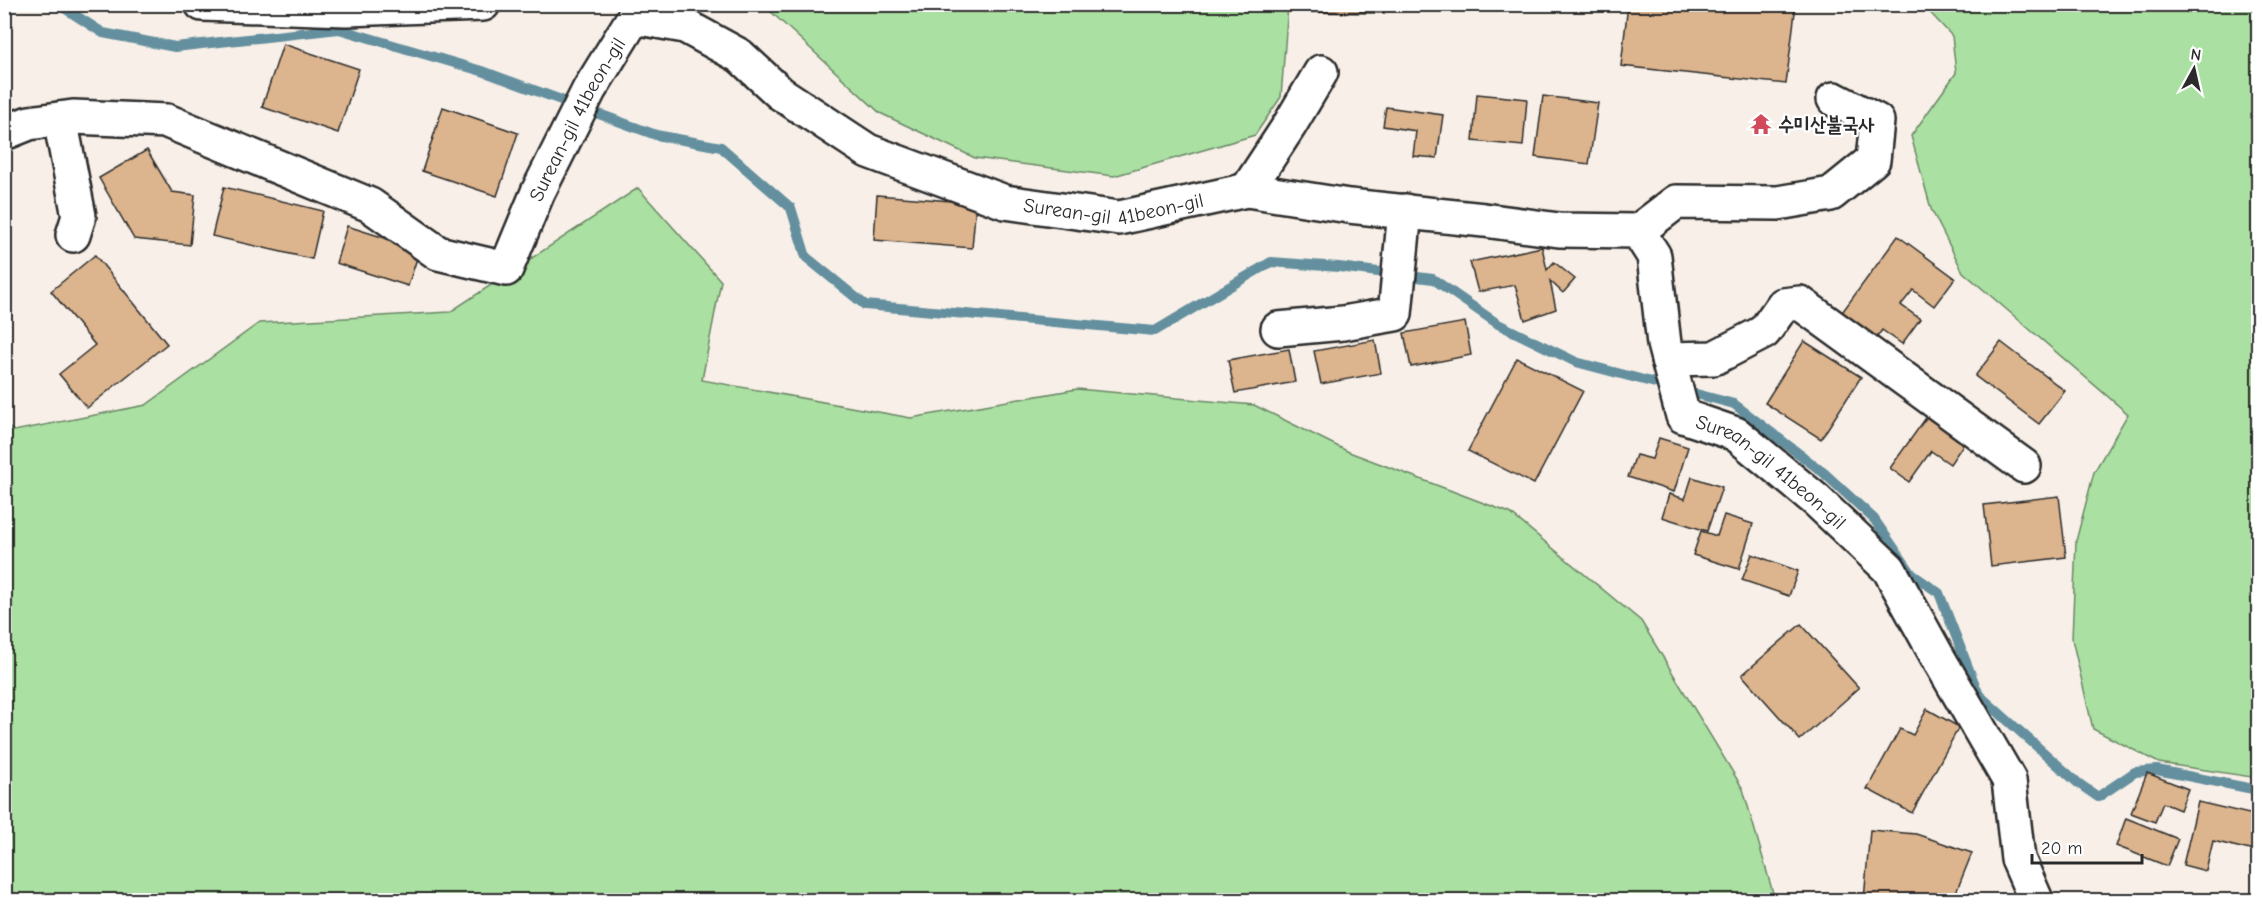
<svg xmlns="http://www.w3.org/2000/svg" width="2263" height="905" viewBox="0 0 2263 905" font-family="'Comic Neue','Poor Story',sans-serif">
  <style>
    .green { fill: #aae0a2; stroke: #6a8666; stroke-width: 1.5 }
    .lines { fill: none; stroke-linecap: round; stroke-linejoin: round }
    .stream { stroke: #648f9e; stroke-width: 10 }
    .building { fill: #dcb48d; stroke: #2b2b2b; stroke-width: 1.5 }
    .minor-casing { stroke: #2b2b2b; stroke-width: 38 }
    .minor { stroke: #fff; stroke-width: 33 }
    .labels { text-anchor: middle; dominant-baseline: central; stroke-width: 4.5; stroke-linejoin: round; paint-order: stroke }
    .street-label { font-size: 20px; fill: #2b2b2b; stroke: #fff }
    .poi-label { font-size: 20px; font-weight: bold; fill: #2b2b2b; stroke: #fff; text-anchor: start }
  </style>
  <rect width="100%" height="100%" fill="#f8f0e8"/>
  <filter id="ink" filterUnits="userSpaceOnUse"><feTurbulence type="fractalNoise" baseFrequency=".0167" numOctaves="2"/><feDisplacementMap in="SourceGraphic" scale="12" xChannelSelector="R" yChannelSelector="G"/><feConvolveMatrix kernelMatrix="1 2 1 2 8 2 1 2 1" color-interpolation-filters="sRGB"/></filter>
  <g filter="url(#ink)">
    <g class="green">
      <polygon points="778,5 1288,5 1281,97 1255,135 1114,176 975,158 880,113 769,10"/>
      <polygon points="1923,5 2258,5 2258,778 2159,763 2093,729 2072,639 2076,541 2094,472 2128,414 1963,272 1931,209 1911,136 1956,73 1952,36"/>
      <polygon points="638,188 721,281 702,380 911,418 1077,389 1254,405 1349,452 1510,513 1641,621 1743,789 1775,900 5,900 4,424 14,431 146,405 259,323 450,312"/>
    </g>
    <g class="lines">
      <polyline class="stream" points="58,4 103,33 175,47 339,29 485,72 656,135 721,147 791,208 806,257 865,305 1155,331 1271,262 1339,267 1433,279 1498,324 1576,362 1734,404 1824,473 1874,519 1912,574 1939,593 1979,695 2078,783 2098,797 2135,772 2157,770 2258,790"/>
    </g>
    <g class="building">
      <polygon points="1299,4 1378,4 1384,13 1302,12"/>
      <polygon points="1628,4 1796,4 1786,84 1621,66"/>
      <polygon points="283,44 359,69 338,133 262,107"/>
      <polygon points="1477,94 1527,99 1523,146 1473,141"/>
      <polygon points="1543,96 1598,103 1589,164 1535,157"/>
      <polygon points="443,107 518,133 497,196 422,171"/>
      <polygon points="1386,107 1443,115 1437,158 1413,156 1416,131 1383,126"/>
      <polygon points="147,150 172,192 195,195 190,245 134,239 99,178"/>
      <polygon points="224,187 323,211 312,259 212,236"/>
      <polygon points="877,195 976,203 972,248 874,240"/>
      <polygon points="347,226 420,249 408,286 336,263"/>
      <polygon points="1898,236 1955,278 1934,306 1913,290 1901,305 1920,319 1902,344 1882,330 1874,341 1840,315"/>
      <polygon points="1542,247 1547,270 1554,262 1575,279 1563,293 1550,281 1556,309 1525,320 1515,285 1478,292 1470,262"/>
      <polygon points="95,255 167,344 87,408 59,374 95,345 51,291"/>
      <polygon points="1465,322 1471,355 1411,367 1404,333"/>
      <polygon points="1375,340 1381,373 1321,384 1314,351"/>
      <polygon points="1804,341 1861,377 1821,439 1765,403"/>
      <polygon points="2001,342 2065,391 2039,424 1975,376"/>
      <polygon points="1289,349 1295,382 1235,393 1228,360"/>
      <polygon points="1517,358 1583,391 1534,484 1468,451"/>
      <polygon points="1928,415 1965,442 1950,464 1931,451 1909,482 1890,468"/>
      <polygon points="1659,438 1688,447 1674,492 1628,477 1636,455 1652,459"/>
      <polygon points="1692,477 1722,487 1707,531 1662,517 1669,494 1685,499"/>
      <polygon points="2059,496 2066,557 1991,566 1984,505"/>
      <polygon points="1724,515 1753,524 1739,569 1693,555 1701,531 1717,536"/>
      <polygon points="1752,554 1798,571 1789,596 1742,580"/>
      <polygon points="1801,624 1859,688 1800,740 1742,675"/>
      <polygon points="1927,709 1959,727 1912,813 1867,789 1900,729 1913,735"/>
      <polygon points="2147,773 2188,789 2180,810 2163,803 2155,822 2131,813"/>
      <polygon points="2198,802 2258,816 2258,852 2213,841 2206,871 2183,865"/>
      <polygon points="2126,818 2178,839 2167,866 2116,846"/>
      <polygon points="1870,830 1916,834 1972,853 1953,900 1864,900"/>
    </g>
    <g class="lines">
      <defs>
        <g id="minor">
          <polyline points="202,4 346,9 483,4"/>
          <polyline points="60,119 79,216 73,235"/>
          <path id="s1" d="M4 133 29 123 73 117 167 121 370 205 438 253 506 269 538 192 589 90 634 17 685 26 740 56 780 93 868 151 1005 202 1119 218 1247 190 1349 206 1484 220 1559 230 1638 231 1654 256 1664 344 1683 416 1736 434 1816 500 1889 569 1936 654 2009 780 2018 859 2036 900"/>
          <polyline points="1247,190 1289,126 1321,72"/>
          <polyline points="1638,231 1676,202 1778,203 1831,194 1873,160 1877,121 1834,99"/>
          <polyline points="1278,329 1343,323 1395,314 1405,211"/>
          <polyline points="1668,359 1714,358 1764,332 1783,305 1800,303 2024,466"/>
        </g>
      </defs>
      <use href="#minor" class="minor-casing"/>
      <use href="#minor" class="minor"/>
    </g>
  </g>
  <defs>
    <symbol id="temple-bare" viewBox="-9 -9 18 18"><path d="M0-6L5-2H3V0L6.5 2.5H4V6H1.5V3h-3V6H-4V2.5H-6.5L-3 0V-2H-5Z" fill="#d1495b" stroke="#fff" stroke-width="2.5" paint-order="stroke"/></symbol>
  </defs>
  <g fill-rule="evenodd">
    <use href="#temple-bare" x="1746" y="109" width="30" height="30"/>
  </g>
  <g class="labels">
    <g class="street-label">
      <text stroke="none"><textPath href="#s1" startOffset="704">Surean-gil 41beon-gil</textPath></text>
      <text stroke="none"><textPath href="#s1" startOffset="1352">Surean-gil 41beon-gil</textPath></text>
      <text stroke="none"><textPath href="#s1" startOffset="2180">Surean-gil 41beon-gil</textPath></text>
    </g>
    <g class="poi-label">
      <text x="1778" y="124">수미산불국사</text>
    </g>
  </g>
  <rect width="2263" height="905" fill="none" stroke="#fff" stroke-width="24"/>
  <rect x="12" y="12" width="2239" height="881" fill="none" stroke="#2b2b2b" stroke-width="2" filter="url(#ink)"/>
  <g transform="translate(2194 69) rotate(8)" stroke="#ffffff" stroke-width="4.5" paint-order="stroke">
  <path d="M0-4.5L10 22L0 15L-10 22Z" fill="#2b2b2b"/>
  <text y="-9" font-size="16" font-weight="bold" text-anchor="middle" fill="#2b2b2b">N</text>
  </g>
  <path d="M2032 854v9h110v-9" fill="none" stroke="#2b2b2b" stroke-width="3"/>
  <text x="2041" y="854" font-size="18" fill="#2b2b2b" stroke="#ffffff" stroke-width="4.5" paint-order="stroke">20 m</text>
</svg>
